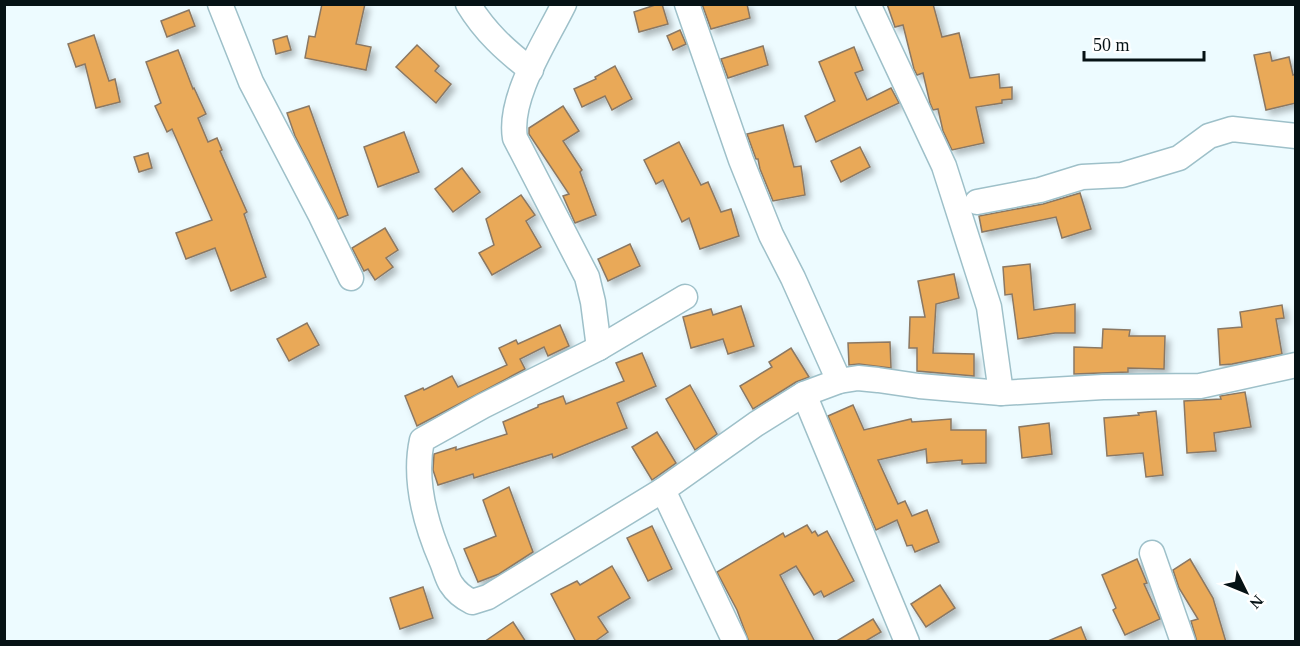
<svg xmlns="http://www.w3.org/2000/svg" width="1300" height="646" viewBox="0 0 1300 646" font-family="'Times New Roman',serif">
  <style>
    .building { fill: #e9a958; stroke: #8b7863; stroke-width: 1.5; filter: url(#shadow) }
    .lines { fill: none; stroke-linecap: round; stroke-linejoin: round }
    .minor-casing { stroke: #9ec0c9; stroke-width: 27 }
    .minor { stroke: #fff; stroke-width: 24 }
  </style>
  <defs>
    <filter id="shadow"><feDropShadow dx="4.5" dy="4.5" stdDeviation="3" flood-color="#0004"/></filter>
  </defs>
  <rect width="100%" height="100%" fill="#edfbff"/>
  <g class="building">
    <polygon points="322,4 365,4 356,44 371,47 366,70 305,58 309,36 315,37"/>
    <polygon points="658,4 662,4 668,24 639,32 634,12"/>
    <polygon points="702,4 747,4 750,18 711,29"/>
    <polygon points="887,4 933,4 942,37 959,33 970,78 999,74 1000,88 1012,87 1012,99 1002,100 1002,103 976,107 984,143 952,150 943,131 938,109 933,110 930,103 923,73 917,75 914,69 903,25 895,27"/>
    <polygon points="189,10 195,26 167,37 161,21"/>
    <polygon points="680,30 686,44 673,50 667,36"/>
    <polygon points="94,35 109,81 115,79 120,102 96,108 85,64 76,67 68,44"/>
    <polygon points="287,36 291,50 276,54 273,40"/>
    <polygon points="417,45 439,66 435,71 451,84 436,103 396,67"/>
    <polygon points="763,46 768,65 728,78 721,59"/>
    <polygon points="854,47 863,70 855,73 867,100 891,88 899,103 816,142 805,116 835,101 819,62"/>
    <polygon points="178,50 193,89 194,88 206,114 198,118 208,142 217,138 222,150 220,151 247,212 244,214 266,277 231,291 215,248 186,259 176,233 212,220 172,129 167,132 155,106 161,103 146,62"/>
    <polygon points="1270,52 1272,61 1289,57 1293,75 1296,74 1296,103 1266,110 1254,55"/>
    <polygon points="615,66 632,99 612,110 605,96 582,107 574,89 596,79 595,77"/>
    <polygon points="309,106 348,215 338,219 295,136 287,113"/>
    <polygon points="563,106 579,131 563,141 582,170 580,172 596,215 575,223 563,196 569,194 529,134 529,128"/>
    <polygon points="783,125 794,167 801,166 805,195 773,201 760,169 758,159 756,159 747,134"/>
    <polygon points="404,132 419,172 378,187 364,147"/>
    <polygon points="679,142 701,185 708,182 721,212 731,209 739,236 700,249 689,218 682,222 663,180 656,184 644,160"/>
    <polygon points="860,147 870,167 841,182 831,161"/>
    <polygon points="148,153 152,168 139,172 134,157"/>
    <polygon points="462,168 480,192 453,212 435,189"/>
    <polygon points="1080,193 1091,229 1062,238 1056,217 982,232 979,216 1043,204"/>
    <polygon points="521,195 535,215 526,221 541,247 492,275 479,253 494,245 486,219"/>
    <polygon points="385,228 398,250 386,258 393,267 375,280 368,269 364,271 352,248"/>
    <polygon points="630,244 640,266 608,281 598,259"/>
    <polygon points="1030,264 1034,310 1075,304 1075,333 1055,333 1018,339 1012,294 1005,295 1003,267"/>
    <polygon points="954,274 959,298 936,304 933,353 974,354 974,376 917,371 917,348 909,348 910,317 925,317 918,281"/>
    <polygon points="1282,305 1284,318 1276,319 1282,354 1232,364 1220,365 1218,329 1242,327 1240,312"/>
    <polygon points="741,306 754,346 728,354 723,339 691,348 683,317 711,309 713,315"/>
    <polygon points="307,323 319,345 289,361 277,339"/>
    <polygon points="560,325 569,346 548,356 544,347 520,359 525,369 417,426 405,396 423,388 424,390 452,376 458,387 507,365 499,348 516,340 518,344"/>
    <polygon points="1103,329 1130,330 1129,336 1165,336 1164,369 1128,368 1128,372 1074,374 1074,347 1102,348"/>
    <polygon points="890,342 891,368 859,364 849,365 848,343"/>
    <polygon points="791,348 809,377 796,382 753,409 740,386 772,367 769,362"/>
    <polygon points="642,353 656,386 617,403 627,428 553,458 552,454 474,478 473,474 438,485 433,470 434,454 456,447 456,450 507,434 503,422 538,407 538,405 563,396 566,404 624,381 616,363"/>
    <polygon points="690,385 717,434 695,450 666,399"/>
    <polygon points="1245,392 1251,427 1214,433 1216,451 1187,453 1184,401 1221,399 1220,396"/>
    <polygon points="853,405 864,430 911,419 912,422 951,419 951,430 986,430 986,463 962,464 962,460 927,463 926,449 878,460 898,504 905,501 912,516 927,510 939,542 915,552 912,545 907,546 897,520 876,530 828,416"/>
    <polygon points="1156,411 1163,475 1146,477 1143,453 1107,456 1104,418 1139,415 1138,413"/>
    <polygon points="1049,423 1052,454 1022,458 1019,427"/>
    <polygon points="657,432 676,463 652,480 632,447"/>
    <polygon points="509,487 533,552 499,574 478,582 464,549 496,536 483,500"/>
    <polygon points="807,525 812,533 815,531 818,536 827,531 854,581 824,597 821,591 814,595 796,566 780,575 815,642 749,642 737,610 717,572 783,533 785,537"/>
    <polygon points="652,526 672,569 648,581 627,538"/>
    <polygon points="1137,559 1147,583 1144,584 1160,619 1125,635 1113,610 1116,608 1102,575"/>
    <polygon points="1190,559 1213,598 1226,642 1197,642 1191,621 1198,619 1179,588 1173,570"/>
    <polygon points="612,566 630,598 598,617 608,632 594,642 576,642 551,594 577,581 580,585"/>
    <polygon points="940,585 955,608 926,627 911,604"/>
    <polygon points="423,587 433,618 400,629 390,598"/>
    <polygon points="873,619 881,632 864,642 835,642"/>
    <polygon points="513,622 526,642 484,642"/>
    <polygon points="1081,627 1087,642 1048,642 1048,641"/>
  </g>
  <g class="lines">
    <defs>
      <g id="minor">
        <polyline points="220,4 251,82 321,216 351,278"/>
        <path d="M468 4C485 32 506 51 531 70"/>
        <path d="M564 4C546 41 508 97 515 138L587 277 593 302 599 348"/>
        <polyline points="687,4 741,160 771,235 793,278 839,381"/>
        <polyline points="868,4 944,166 989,307 1001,393"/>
        <polyline points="977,202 1040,190 1082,177 1122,175 1179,158 1209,136 1232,129 1296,136"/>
        <path d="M685 297 599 348 483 406 422 440C413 481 426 525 442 562 445 569 447 578 451 584 456 592 464 598 472 602L488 597 663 490 756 424 804 394 839 381 858 378 878 380 919 386 1001 393 1103 387 1200 386 1296 365"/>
        <polyline points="804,394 907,642"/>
        <polyline points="663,490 735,642"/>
        <polyline points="1152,553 1183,642"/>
      </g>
    </defs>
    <use href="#minor" class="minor-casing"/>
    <use href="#minor" class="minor"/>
  </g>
  <rect width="1300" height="646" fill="none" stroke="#061215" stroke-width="12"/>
  <g transform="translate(1246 592) rotate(133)" stroke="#ffffff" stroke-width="4.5" paint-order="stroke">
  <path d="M0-4.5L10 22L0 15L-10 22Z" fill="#061215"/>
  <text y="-9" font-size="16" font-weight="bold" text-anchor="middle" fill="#061215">N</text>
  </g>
  <path d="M1084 51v9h120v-9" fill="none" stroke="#061215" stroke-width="3"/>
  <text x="1093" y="51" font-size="18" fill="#061215" stroke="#ffffff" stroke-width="4.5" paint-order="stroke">50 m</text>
</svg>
